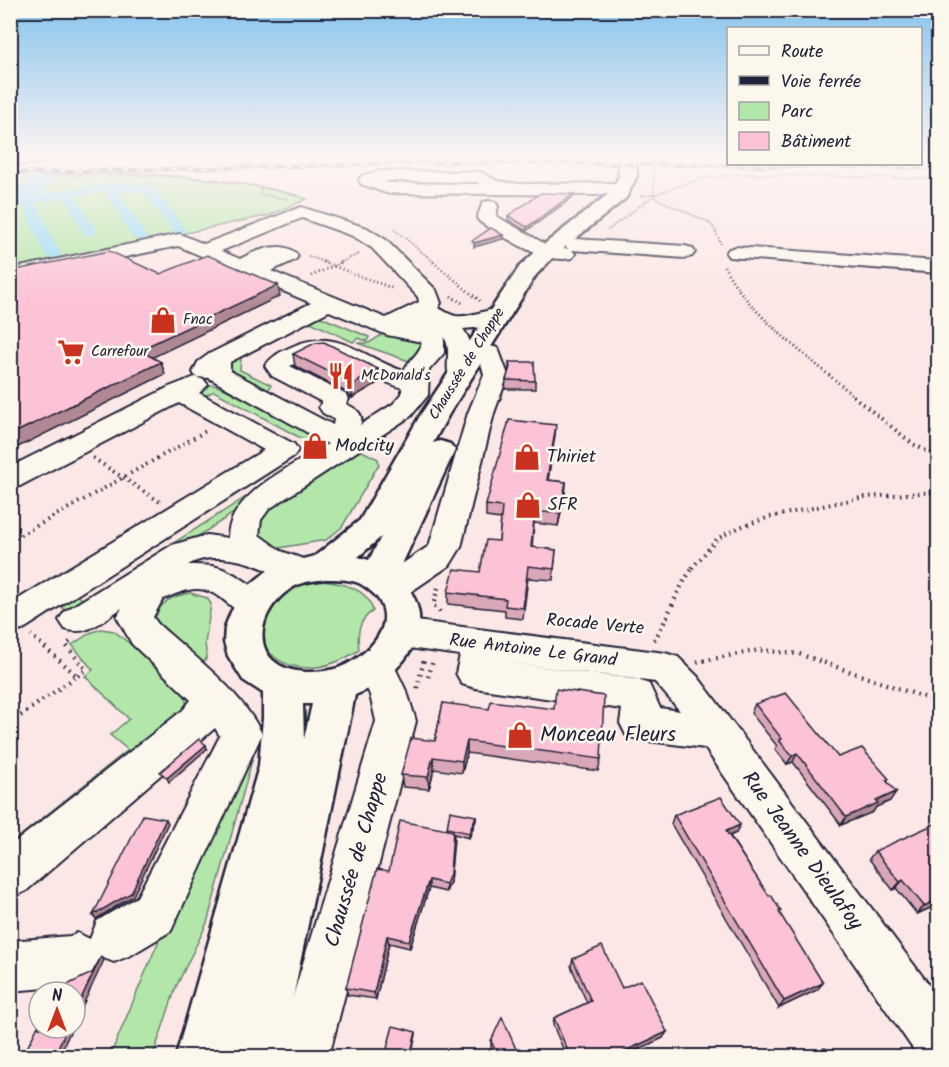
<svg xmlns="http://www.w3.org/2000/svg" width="949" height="1067" viewBox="0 0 949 1067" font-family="Kalam,sans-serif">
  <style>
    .green { fill: #b2e7a9; stroke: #6a8472; stroke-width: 1.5 }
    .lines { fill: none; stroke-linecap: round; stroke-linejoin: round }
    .canal { fill: #93dcf5; fill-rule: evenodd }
    .river { fill: #93dcf5; fill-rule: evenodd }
    .minor-casing { stroke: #22223b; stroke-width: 4 }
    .major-casing { stroke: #22223b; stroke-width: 5 }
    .path-far3 { stroke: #22223b; stroke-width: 2; stroke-dasharray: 1 2; stroke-linecap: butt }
    .path-far2 { stroke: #22223b; stroke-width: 3; stroke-dasharray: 1 3; stroke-linecap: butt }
    .path-far1 { stroke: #22223b; stroke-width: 4; stroke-dasharray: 1.5 4.5; stroke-linecap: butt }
    .path { stroke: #22223b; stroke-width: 4.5; stroke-dasharray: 1.5 5; stroke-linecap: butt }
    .minor { fill: #fbf7ec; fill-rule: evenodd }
    .major { fill: #fbf7ec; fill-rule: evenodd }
    .rail-casing { stroke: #22223b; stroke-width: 4 }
    .rail { stroke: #fbf7ec; stroke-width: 2; stroke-dasharray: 8; stroke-linecap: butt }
    .wall { fill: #d9a7b7; stroke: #22223b; stroke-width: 1.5 }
    .shaded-wall { fill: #b08895; stroke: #22223b; stroke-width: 1.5 }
    .building { fill: #fcc2d5; stroke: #22223b; stroke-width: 1.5 }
    .labels { text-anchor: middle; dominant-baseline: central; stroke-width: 5; stroke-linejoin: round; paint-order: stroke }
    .far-poi-label { font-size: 15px; fill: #22223b; stroke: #fbf7ec; text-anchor: start }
    .far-street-label { font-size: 15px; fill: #22223b; stroke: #fbf7ec }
    .poi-label { font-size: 18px; fill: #22223b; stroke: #fbf7ec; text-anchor: start }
    .street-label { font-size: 18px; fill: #22223b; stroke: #fbf7ec }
    .near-poi-label { font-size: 21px; fill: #22223b; stroke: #fbf7ec; text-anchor: start }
    .near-street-label { font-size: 21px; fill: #22223b; stroke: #fbf7ec }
  </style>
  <rect width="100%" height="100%" fill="#fbe7e5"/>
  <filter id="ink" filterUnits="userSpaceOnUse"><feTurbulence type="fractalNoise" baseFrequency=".0167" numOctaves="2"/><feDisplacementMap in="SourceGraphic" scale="12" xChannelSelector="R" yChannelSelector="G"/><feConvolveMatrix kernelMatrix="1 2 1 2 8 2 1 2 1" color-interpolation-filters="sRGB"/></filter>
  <g filter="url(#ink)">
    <g class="green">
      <path d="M89 172C161 174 238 177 307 199L270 215 11 270 10 175Z"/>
      <polygon points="316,315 369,337 367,341 358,338 353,342 306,320"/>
      <polygon points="278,333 286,334 241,358 240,370 271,385 268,392 238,381 222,362"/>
      <polygon points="383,334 427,340 412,362 357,343 369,343"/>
      <polygon points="203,385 214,385 225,389 320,439 315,446 214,391 203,397 190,391"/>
      <polygon points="324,443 327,447 305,466 92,606 66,611 62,607 64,601 74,593 84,600 312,455 310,453"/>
      <polygon points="352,446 378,459 379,464 342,527 326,540 279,548 274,553 258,542 257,515"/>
      <path d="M321 581C343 583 368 588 373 611 358 620 357 634 359 650 267 710 212 599 321 581Z"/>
      <path d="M190 593 207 598 211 604 205 644 207 657 203 664 155 622C157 602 173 596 190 593Z"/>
      <polygon points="101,629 114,631 178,683 186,699 186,714 11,857 11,843 128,750 110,735 129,719 85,676 93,670 72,645 90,633"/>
      <polygon points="258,739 207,923 176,987 153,1056 110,1056 214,810"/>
    </g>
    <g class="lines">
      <polygon class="canal" points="106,183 152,185 186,230 184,233 174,233 143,192 118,191 147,238 140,242 133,238 105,191 76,196 97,232 90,236 83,232 64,198 36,203 61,255 53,260 45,255 23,206 10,208 10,200"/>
      <path class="river" d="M44 173 52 174 55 179C43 196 30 201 10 204V190C24 189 31 176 44 173Z"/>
      <defs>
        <g id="minor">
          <path d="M378 171 481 172 497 181 519 184 629 183 631 187 629 191 595 195 386 193 361 184 359 180 361 176ZM384 181 477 182 480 184 388 183Z"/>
          <path d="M489 201 495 202 498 206 496 216 545 244 568 249 565 245 568 241 575 239 685 246 692 248 695 252 692 256 685 258 572 250 575 254 572 258C544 265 503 236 480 222L477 218 483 202Z"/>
          <path d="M301 207 367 228 386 240 436 290 441 303 438 308C444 310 449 315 456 316 473 318 489 306 506 310L509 315C501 326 477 328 463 329 473 342 478 367 469 380L460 382 451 380C443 368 453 350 444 337V353L429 370 428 395 411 416 269 509 261 520 259 535 281 551 314 563 319 571 314 579C291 586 273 571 252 564 233 558 206 554 188 565 196 565 204 565 212 566 229 568 262 590 270 604L265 613C235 623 230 596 205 590 191 586 176 594 163 599L153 617 158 624C194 657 240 689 262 734L171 931 131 955 114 962 101 957 94 975 70 986 10 991V941L70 936 77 933 90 939 97 921 137 897 220 736 215 728 26 891 10 898V846L183 710 191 700 132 644 117 617 122 608C103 620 88 637 65 629L59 620 65 611 172 545 207 535 228 538C228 493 295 465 328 444L209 378 196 377 193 372 198 362 209 354 311 303 178 246 10 281V269L180 234 204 244ZM302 218 353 236 372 248 418 297 419 302 386 318 271 271 295 260 298 256C285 238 255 251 240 259L221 251ZM329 311 387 335 422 342C420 355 408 359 404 371 362 358 337 325 291 347 280 352 272 356 265 366L272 376 322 402 319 407 323 413 334 419 333 425 230 371V362ZM326 352 367 375 402 388V394L393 404 360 425C365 414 355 408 346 404L349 399 345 394 290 366 316 353Z"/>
          <polygon points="736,247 938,261 938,273 729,257 726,253 729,249"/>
          <polygon points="490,346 498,348 508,375 494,413 461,547 450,565 403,597 391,600 379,597 374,588 379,579 429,546 468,413 484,375 478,353 482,348"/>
          <polygon points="195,377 204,380 208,385 199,393 294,444 298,450 294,456 22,630 10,634 10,604 264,450 179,403 20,486 10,488 10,467 169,387"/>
          <path d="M401 619 665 653 678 657 698 677 938 997V1056H918L705 748 640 740 626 735 620 723 622 709 475 688 462 684 456 673 460 655 401 647 388 643 383 633 388 623ZM496 661 655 682 680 711 660 708 649 684 635 679Z"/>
          <polygon points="376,651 389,655 408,695 416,721 329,1056 275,1056 376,721 370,695 357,666 363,655"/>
        </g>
        <g id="major">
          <polygon points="10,158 47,158 39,163 10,164"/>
          <path d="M619 158H635L637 176 626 198 556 254 536 275 449 414 433 443 440 441 450 444 455 450 397 575C446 621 406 675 355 695L281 1056H176L259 766 263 718V693L243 680 228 656 224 642 225 627 231 612 245 589 272 567 315 556 360 520 421 414 520 266 542 246 612 191 619 176ZM381 537 369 560 358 557ZM324 579C333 579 343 579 352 581 360 582 369 589 375 595 400 623 368 655 343 666 332 671 318 672 306 672 246 669 253 608 297 585 305 581 315 581 324 579ZM303 704H312L304 739Z"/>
        </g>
      </defs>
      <use href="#minor" class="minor-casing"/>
      <use href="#major" class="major-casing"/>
      <g class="path-far3">
        <polyline points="652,158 655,198 708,222 714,228 721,244"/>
        <path d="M38 176C126 174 213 173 299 196"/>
        <polyline points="261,188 260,194 288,199"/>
        <polyline points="640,196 653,195 704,178 742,174 938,179"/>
        <polyline points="394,229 435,263"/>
        <polyline points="608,230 652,197"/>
        <polyline points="308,256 327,263"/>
        <polyline points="339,263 359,254"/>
      </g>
      <g class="path-far2">
        <polyline points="323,262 394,289"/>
        <polyline points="433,262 480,301"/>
        <path d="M724 266C747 314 814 361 855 397"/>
        <polyline points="311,276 342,262"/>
        <polyline points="451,296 464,304"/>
      </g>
      <g class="path-far1">
        <polyline points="853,396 913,444 938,457"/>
        <polyline points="93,458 160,502"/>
        <polyline points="10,541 206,431"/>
        <polyline points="692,568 718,538 740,527 770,517 865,497 938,492"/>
      </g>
      <g class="path">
        <polyline points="438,588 433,605 441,613"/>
        <path d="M654 640C670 617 676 588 694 567"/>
        <polyline points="70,642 66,645 86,670 77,676"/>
        <polyline points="697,662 759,650 799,654 938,702"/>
        <polyline points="428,677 433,661"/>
        <polyline points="417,688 424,660"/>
        <polyline points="10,723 77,676 31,635"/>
      </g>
      <use href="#minor" class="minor"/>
      <use href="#major" class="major"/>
      <defs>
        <polyline id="rail" points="10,173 454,162 938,168"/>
      </defs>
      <use href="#rail" class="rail-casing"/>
      <use href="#rail" class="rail"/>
    </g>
    <g class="wall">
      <polygon points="573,197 526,231 508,220 508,216"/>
      <polygon points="293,354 378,369 379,382 352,398 346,392 295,366"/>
      <polygon points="509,362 535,381 535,389 505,389 506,380 509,371"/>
      <polygon points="556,425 548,480 566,482 565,494 558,526 534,523 532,547 556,550 553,580 528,578 523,619 505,617 505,610 448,604 448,592 480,572 499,541 501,519 486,517 486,505"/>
      <polygon points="443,703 601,759 598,771 467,753 462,773 434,769 429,789 403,787 401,775 435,741"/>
      <polygon points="755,704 838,757 889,779 887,782 890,801 876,807 873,812 841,825 793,762 787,764 775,749 777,746 751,713"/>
      <polygon points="674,815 736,833 730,836 779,913 817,990 779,1008 671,824"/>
      <polygon points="476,816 476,820 469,838 454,834 450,882 446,892 429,888 410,948 389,943 376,999 348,995 346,988 389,871 447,830 447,828"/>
      <polygon points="875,851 939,904 917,914 896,888 893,890 869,859"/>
      <polygon points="573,959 622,988 663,1038 624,1056 566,1056 553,1025 554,1018 587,1003 571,966"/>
      <polygon points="491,1041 519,1056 495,1056 491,1047"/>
    </g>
    <g class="shaded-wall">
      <polygon points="573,194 573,197 526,231 527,227"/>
      <polygon points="503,235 503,239 474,247 474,243"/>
      <polygon points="278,285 280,296 143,362 139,350"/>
      <polygon points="161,362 165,374 10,451 10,435"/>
      <polygon points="378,369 379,382 352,398 351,386"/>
      <polygon points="556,425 555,436 546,492 547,480"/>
      <polygon points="566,482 565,494 558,526 560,514"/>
      <polygon points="467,741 467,753 462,773 462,761"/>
      <polygon points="206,745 207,749 169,782 167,778"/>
      <polygon points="797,753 793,762 787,764 792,756"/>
      <polygon points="433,757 434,769 429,789 428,777"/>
      <polygon points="896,792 890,801 876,807 873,812 841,825 846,817 876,801"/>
      <polygon points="476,816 476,820 469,838 469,833"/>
      <polygon points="166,819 168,823 133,896 96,919 93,915"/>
      <polygon points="740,825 736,833 722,839 726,831"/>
      <polygon points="453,831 454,839 450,882 446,892 446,884"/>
      <polygon points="429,880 429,888 410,948 409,941"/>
      <polygon points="903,880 896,888 893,890 900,882"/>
      <polygon points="939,899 939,904 917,914 924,906"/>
      <polygon points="387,936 389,943 376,999 374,993"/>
      <polygon points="101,957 104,960 75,1022 75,1011"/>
      <polygon points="823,983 817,990 779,1008 784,1001"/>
      <polygon points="67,1028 72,1028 59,1056 54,1056"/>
      <polygon points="416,1032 416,1035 411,1056 410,1056"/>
      <polygon points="667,1032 663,1038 624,1056 614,1056"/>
    </g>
    <g class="building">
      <polygon points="541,193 573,194 527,227 508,216"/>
      <polygon points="491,228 503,235 474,243 472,241"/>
      <polygon points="109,251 160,274 207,255 278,285 139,350 161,362 10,435 10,271"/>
      <polygon points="324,342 378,369 351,386 344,379 293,354 315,343"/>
      <polygon points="509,362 534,362 535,381 506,380 510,367"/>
      <polygon points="509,420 556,425 547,480 566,482 560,514 535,511 531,547 556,550 554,569 528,566 523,608 505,606 506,599 448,592 454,569 480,572 486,540 499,541 502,507 486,505"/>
      <polygon points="556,689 604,696 601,759 467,741 462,761 433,757 428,777 401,775 411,738 435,741 443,703 489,709 491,701 554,709"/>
      <polygon points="786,693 838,757 862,748 889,779 886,780 896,792 876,801 878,803 846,817 797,753 792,756 779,740 782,739 755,704"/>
      <polygon points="199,739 206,745 167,778 160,772"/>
      <polygon points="721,797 740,825 726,831 769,896 771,895 781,911 779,912 823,983 784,1001 674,815"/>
      <polygon points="450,811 476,816 469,833 447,828"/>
      <polygon points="143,815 166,819 131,893 93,915"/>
      <polygon points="400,821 453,831 450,874 446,884 429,880 409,941 387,936 374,993 346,988 377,869 389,871"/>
      <polygon points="939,822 939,899 924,906 903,880 900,882 875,851"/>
      <polygon points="602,946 622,988 641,980 667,1032 614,1056 570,1056 554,1018 591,1001 573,959"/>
      <polygon points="101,957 75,1011 75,992 55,992 58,985 67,985 92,973"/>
      <polygon points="502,1017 519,1056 498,1056 491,1041"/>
      <polygon points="39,1024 39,1028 67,1028 54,1056 23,1056"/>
      <polygon points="393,1026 416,1032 410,1056 385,1056"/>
      <polygon points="825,1048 830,1056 807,1056"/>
    </g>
  </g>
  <linearGradient id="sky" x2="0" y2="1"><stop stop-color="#86c4ed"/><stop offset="0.51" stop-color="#fdf4f3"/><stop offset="1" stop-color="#fdf4f3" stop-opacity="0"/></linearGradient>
  <rect width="949" height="307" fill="url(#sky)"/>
  <defs>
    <symbol id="shop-bare" viewBox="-9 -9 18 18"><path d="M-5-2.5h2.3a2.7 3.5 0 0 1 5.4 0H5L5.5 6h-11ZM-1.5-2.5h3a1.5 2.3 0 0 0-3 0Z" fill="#c8321e" stroke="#fbf7ec" stroke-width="2.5" paint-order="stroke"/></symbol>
    <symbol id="supermarket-bare" viewBox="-9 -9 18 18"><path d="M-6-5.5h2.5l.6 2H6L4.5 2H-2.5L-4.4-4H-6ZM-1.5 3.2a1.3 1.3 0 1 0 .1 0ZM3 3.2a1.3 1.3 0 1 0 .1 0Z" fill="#c8321e" stroke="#fbf7ec" stroke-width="2.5" paint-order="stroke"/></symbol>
    <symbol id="restaurant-bare" viewBox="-9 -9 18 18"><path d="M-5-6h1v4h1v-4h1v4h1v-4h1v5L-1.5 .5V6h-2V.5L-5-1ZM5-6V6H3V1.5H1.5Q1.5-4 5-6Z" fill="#c8321e" stroke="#fbf7ec" stroke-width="2.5" paint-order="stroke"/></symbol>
  </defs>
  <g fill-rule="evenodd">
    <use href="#shop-bare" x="144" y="301" width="38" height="38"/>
    <use href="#supermarket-bare" x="52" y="333" width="38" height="38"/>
    <use href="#restaurant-bare" x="322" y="357" width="38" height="38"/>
    <use href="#shop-bare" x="296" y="427" width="38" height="38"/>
    <use href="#shop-bare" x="508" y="438" width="38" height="38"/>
    <use href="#shop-bare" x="509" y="486" width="38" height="38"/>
    <use href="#shop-bare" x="501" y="716" width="38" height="38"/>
  </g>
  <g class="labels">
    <g class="far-poi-label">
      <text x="183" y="320">Fnac</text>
      <text x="91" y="352">Carrefour</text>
      <text x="361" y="376">McDonald's</text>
    </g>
    <g class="far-street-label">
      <text transform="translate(467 364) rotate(-58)">Chaussée de Chappe</text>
    </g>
    <g class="poi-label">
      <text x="335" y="446">Modcity</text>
      <text x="547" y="457">Thiriet</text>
      <text x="548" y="505">SFR</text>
    </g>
    <g class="street-label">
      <text transform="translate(595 625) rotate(5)">Rocade Verte</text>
      <text transform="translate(533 651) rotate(7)">Rue Antoine Le Grand</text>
    </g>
    <g class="near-poi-label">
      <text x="540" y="735">Monceau Fleurs</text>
    </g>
    <g class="near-street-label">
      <text transform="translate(802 851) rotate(54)">Rue Jeanne Dieulafoy</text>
      <text transform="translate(357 860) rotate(-74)">Chaussée de Chappe</text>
    </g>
  </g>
  <rect width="949" height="1067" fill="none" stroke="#fbf7ec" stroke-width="36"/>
  <rect x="18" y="18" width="913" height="1031" fill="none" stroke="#22223b" stroke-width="2" filter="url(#ink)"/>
  <rect x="727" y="27" width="195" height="138" fill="#fbf7ec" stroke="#a4a2a5" stroke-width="1.5"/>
  <rect x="739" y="46" width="30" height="9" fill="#fbf7ec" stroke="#a4a2a5" stroke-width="1.5"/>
  <text x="781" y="57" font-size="18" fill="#22223b">Route</text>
  <rect x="739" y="76" width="30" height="9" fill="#22223b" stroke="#a4a2a5" stroke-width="1.5"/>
  <text x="781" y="87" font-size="18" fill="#22223b">Voie ferrée</text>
  <rect x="739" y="102" width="30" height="18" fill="#b2e7a9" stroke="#a4a2a5" stroke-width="1.5"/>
  <text x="781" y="117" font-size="18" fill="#22223b">Parc</text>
  <rect x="739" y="132" width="30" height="18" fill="#fcc2d5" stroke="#a4a2a5" stroke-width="1.5"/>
  <text x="781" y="147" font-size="18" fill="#22223b">Bâtiment</text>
  <g transform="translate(57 1010)"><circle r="28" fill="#fbf7ec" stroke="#a4a2a5" stroke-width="1.5"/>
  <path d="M0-4.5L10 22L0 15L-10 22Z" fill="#c8321e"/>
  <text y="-9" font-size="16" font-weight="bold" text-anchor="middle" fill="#22223b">N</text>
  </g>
</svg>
